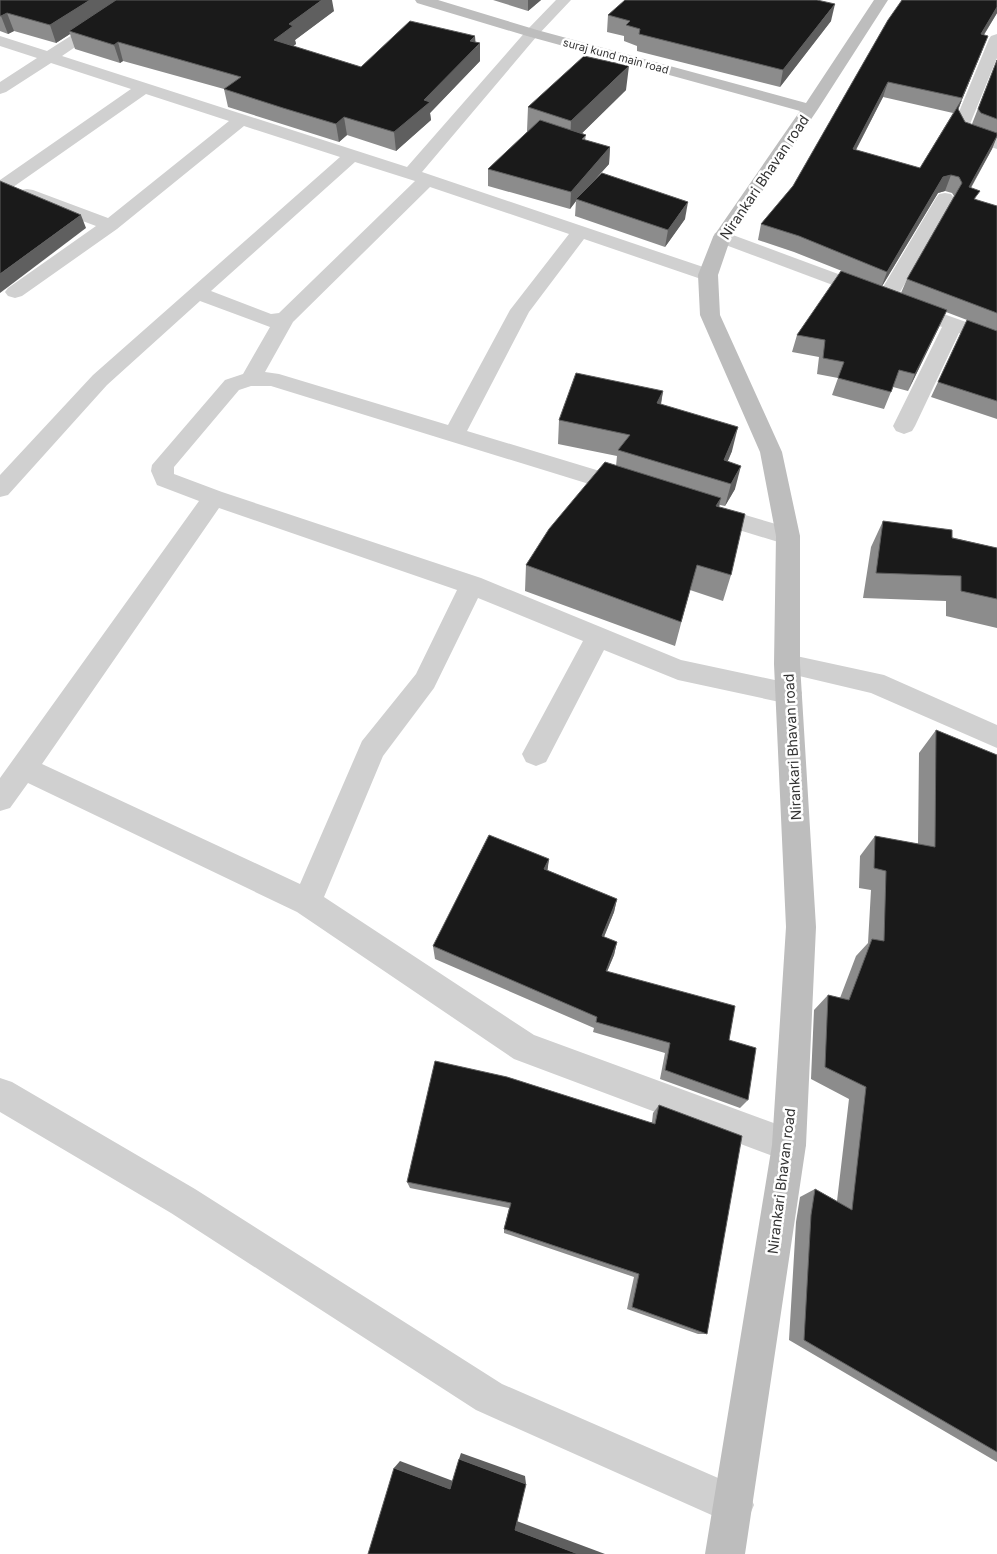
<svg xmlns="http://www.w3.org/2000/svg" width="997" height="1554" font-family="Inter,sans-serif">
	<rect width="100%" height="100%" fill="#fff"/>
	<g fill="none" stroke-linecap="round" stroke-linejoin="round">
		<!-- street -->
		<g fill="#d0d0d0" fill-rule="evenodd">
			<path d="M127,0H144L62,56L407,167L527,30L556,0H571L537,36L422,172L715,271L718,275L715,279L708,281L701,279L584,239L529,312L467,431L636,482L639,488L636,494L628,496L271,386H251L239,390L174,467V474L222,492L481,578L681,660L798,685L802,693L798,701L789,704L678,680L604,650L546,762L536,766L526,762L522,754L583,641L478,598L434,688L383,756L324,897L534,1035L801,1133L806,1145L801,1157L789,1162L514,1059L297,912L28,783L10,808L0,811V778L199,501L157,485L151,471L152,465L225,380L243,374L270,327L200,301L107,385L8,495L0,497V475L93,375L340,157L244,126L117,229L22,296L15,298L8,296L5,292L8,288L96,226L21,198L18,194L21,190L27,189L33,190L108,218L229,121L146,94L6,192L0,193V180L131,89L51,63L6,92L0,94V82L37,58L0,46V36L47,51ZM355,162L415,181L279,313L271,314L211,291ZM430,187L569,234L510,310L448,425L279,374L265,372L293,322ZM219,508L457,590L416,674L362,741L300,884L42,764Z"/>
			<path d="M997,34V58L970,124L974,130L997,138V149L961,137L954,124L989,39L991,36Z"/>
			<path d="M945,193L951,194L954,198L896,299L893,303L886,305L879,303L876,299L936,198L939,194Z"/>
			<path d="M722,231L876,288L879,292L876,296L869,298L862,296L715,241L713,237L715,233Z"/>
			<path d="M907,301L997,333V347L959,333L915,426L912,431L904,434L896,431L893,426L942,327L900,311L897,307L900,303Z"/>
			<path d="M708,504L796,530L800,536L796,542L788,545L700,518L696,512L700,506Z"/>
			<path d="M787,654L884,675L997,725V748L871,693L778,671L774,664L778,657Z"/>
			<path d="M0,1078L12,1082L195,1189L502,1384L748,1491L754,1505L748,1519L734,1525L476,1410L171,1213L0,1112Z"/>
		</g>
		<!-- secondary -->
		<path fill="#bdbdbd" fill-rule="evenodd" d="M415,0H438L537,30L806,103L874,0H888L818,109L731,237L718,275L720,315L782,452L800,536V664L816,927L806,1145L745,1554H705L772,1145L786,927L774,664L776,536L760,452L700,315L698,275L713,237L800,111L527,36L417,3Z"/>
	</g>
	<!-- wall -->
	<g fill="#8c8c8c" fill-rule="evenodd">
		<path d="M0,0L334,11L295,40L296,44L293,46L361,67L475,42L480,43V61L430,113L431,120L396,151L347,135L339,142L228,107L224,89L123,61L120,63L75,49L70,34L56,43L14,31L8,34L0,31Z"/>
		<path d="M493,0H541L528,11Z"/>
		<path d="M997,0V13L984,35L982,51L958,109L965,122L973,125L972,124L997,60V137L992,149L971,188L976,200L997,206V419L931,397L967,320L946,312L939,327L908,391L893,387L884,409L832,395L838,378L817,374L819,357L792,352L797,335L842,271L794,252L758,240L761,224L793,186L888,20ZM883,97L953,113L920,168L856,150ZM945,191L952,193L954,196L907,279L901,293L882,286L938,193Z"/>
		<path d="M608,15L831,21L780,87L637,51V46L624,41V36L607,32Z"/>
		<path d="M626,90L582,133L586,135L585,140L610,147L609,164L586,189L685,219L665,247L575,216L576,201L570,209L488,186V169L528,131H527L528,107Z"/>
		<path d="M663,391L661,405L732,451L727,462L735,489L725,506L720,505L719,507L731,575L723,601L690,590L675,646L525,591L526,565L616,466L617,456L558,444L559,420Z"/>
		<path d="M883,521L997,548V628L946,616V601L863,598L871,547Z"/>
		<path d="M936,730L997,755V1462L789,1340L796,1222L800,1197L815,1189L837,1201L849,1099L811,1079L814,1010L828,995L840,998L856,956L868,943L871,890L859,888L860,856L875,836L918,844L919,753Z"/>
		<path d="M549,859L547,870L617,899L614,912L604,937L617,942L614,955L607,972L729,1040L748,1100L740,1108L660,1079L665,1053L593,1032L594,1028L435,959L433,946Z"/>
		<path d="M659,1105L707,1334H698L627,1309L634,1277L504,1233V1229L509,1208L410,1188L407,1182L652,1122L653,1113Z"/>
	</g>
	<!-- shaded-wall -->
	<g fill="#5f5f5f">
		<path d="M90,0H124L69,31L70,34L56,43L50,25Z"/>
		<path d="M322,0H332L334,11L295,40L296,44L277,58L274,40L289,24Z"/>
		<path d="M528,0H541L528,11Z"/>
		<path d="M835,4L831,21L780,87L783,70Z"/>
		<path d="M997,7V13L975,49L981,34Z"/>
		<path d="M7,13L14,31L8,34L1,16Z"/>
		<path d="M475,36L476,48L480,43V61L430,113L431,120L396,151L394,132L424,100L470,41Z"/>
		<path d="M988,36L982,51L956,114L962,98Z"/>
		<path d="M118,42L123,61L120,63L114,45Z"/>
		<path d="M629,66L626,90L570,145L571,121Z"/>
		<path d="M888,82L883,97L848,165L853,149Z"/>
		<path d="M344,117L347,135L339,142L336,124Z"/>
		<path d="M997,136L992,149L962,203L969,187Z"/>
		<path d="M610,147L609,164L577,200L576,199V201L570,209L571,192Z"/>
		<path d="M951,175L945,191L938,193L881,288L887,272L943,177Z"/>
		<path d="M688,202L685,219L665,247L668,230Z"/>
		<path d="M81,215L86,228L0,293V274Z"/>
		<path d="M947,310L939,327L908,391L915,374Z"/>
		<path d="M663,391L659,414L657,403Z"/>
		<path d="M738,427L732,451L720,480L724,460Z"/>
		<path d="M741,466L735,489L725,506L731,484Z"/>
		<path d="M721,498L714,524L716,506Z"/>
		<path d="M549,859L547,874L544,869Z"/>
		<path d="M617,899L614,912L599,949L602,936Z"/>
		<path d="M617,942L614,955L602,983L606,971Z"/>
		<path d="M461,1453L525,1476L526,1484L459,1459Z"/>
		<path d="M400,1461L453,1481L450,1489L394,1468Z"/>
		<path d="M514,1520L605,1554H578L515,1530Z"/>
	</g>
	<!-- building -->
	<g fill="#1a1a1a" stroke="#5f5f5f">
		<path d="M0,0H90L50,25L7,13L1,16H0Z"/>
		<path d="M116,0H322L289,24L293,26L274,40L361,67L410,21L475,36L470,41L480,43L424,100L430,102L394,132L344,117L336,124L283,108L224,89L241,77L118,42L114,45L69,31Z"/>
		<path d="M625,0H817L835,4L783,70L639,34L640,29L626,25L630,21L608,15Z"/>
		<path d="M902,0H997V7L981,34L988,36L962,98L888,82L853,149L920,168L961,101L958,109L965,122L997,133V136L969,187L980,191L974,199L997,206V313L907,279L962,183L959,177L951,175L943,177L887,272L799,236L761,224L793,186L888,20Z"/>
		<path d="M584,56L629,66L571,121L528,107Z"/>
		<path d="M997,60V119L981,113L978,109Z"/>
		<path d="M540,120L586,135L582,139L610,147L571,192L488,169Z"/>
		<path d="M602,173L688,202L668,230L576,199Z"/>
		<path d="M0,181L81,215L0,274Z"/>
		<path d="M841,271L947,310L915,374L899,370L891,392L838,378L844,362L823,358L825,340L797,335Z"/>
		<path d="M967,320L997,331V401L938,382Z"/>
		<path d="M576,373L663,391L657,403L738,427L724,460L741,466L731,484L618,450L630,435L559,420Z"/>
		<path d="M605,462L721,498L716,506L745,514L731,575L697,565L681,622L526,565L549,529Z"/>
		<path d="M883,521L952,530V538L997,548V599L961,591V576L876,573Z"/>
		<path d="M936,730L997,755V1452L804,1340L811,1215L815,1189L852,1210L866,1087L825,1067L828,995L849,1000L872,939L884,941L886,871L874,868L875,836L935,847Z"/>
		<path d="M489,835L549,859L544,869L617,899L602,936L617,942L606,971L735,1006L729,1040L756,1048L748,1100L665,1070L670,1043L596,1022L597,1017L433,946Z"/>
		<path d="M435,1061L507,1077L655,1124L659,1105L742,1136L707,1334L632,1307L639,1274L504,1229L511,1203L407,1182Z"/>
		<path d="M459,1459L526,1484L515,1530L578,1554H368L394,1468L450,1489Z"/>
	</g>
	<g text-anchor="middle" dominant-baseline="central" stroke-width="5" stroke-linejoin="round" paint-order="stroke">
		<!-- far-street labels -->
		<g font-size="11" fill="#333" stroke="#fff">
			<text transform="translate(616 56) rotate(15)">suraj kund main road</text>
		</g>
		<!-- street labels -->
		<g font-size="14" fill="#333" stroke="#fff">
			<text transform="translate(764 177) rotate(-56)">Nirankari Bhavan road</text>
			<text transform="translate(792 747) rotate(-93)">Nirankari Bhavan road</text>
			<text transform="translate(781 1181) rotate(-83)">Nirankari Bhavan road</text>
		</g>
	</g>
</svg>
